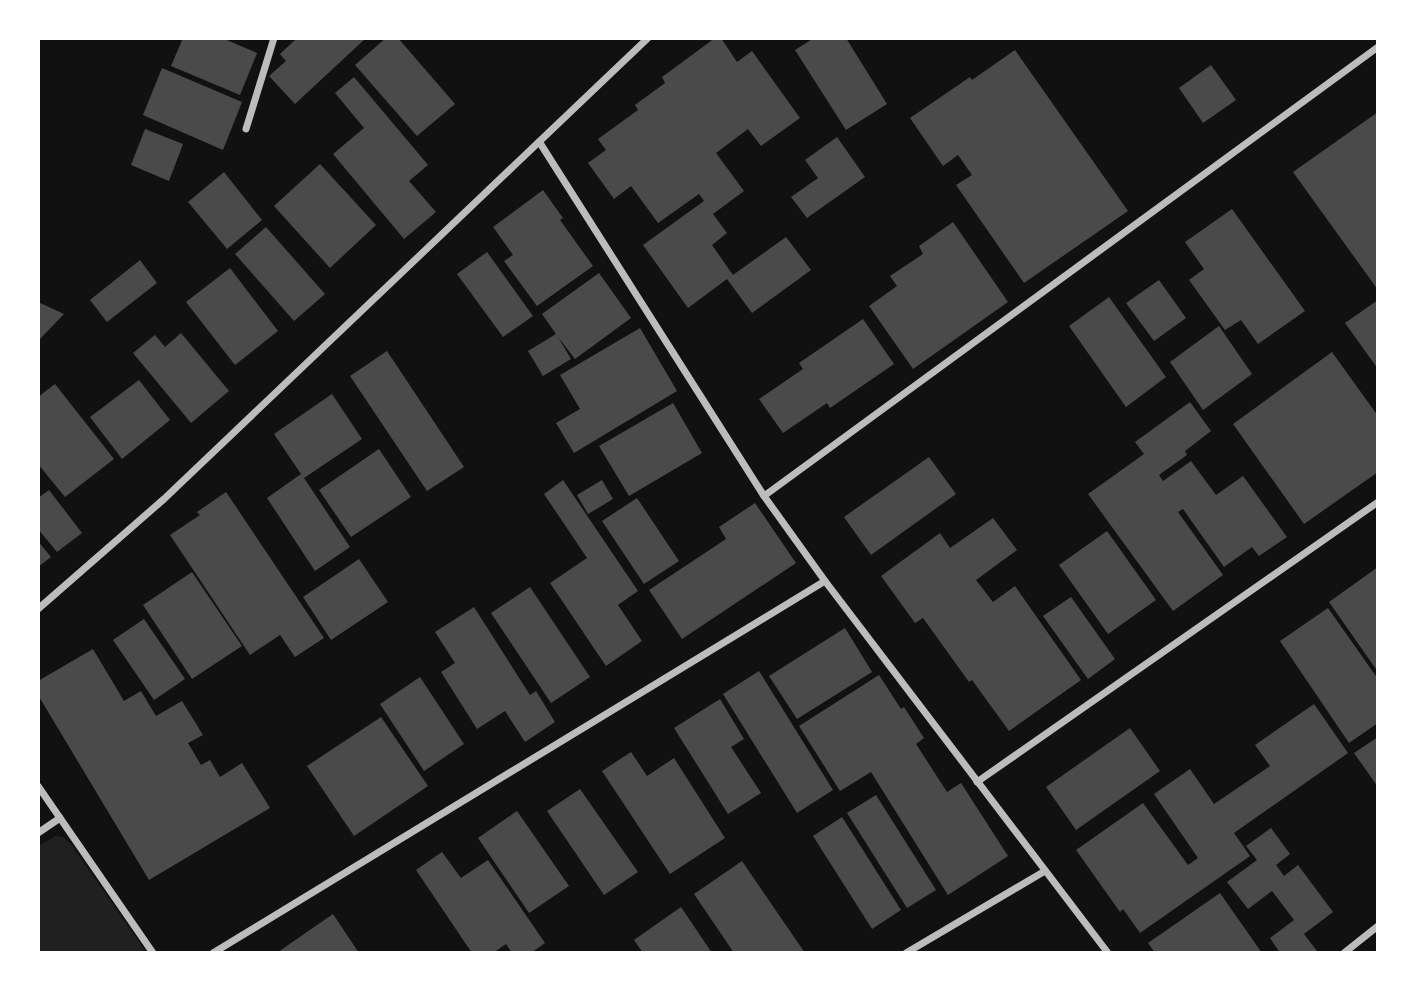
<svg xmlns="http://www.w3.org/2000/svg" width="1416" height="991" font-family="'PT Sans Narrow',sans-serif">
	<rect width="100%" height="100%" fill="#111"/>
	<!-- green -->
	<path fill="#202020" d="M56,836L63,837L71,844L146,952H39V845Z"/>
	<!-- building -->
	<g fill="#4a4a4a">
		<path d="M183,38H222L257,53L240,95L171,66Z"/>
		<path d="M297,38H366L295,104L269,76L286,61L280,54Z"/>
		<path d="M386,38H398L455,104L417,136L355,65Z"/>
		<path d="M715,38H721L737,62L752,51L800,118L761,146L748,129L716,153L744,191L713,214L727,233L712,245L733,275L786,237L811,270L752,313L727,279L688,308L643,245L704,201L699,194L658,223L631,186L614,199L588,163L606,150L598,139L638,110L635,105L665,83L662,77Z"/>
		<path d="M814,38H846L887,104L846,130L795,50Z"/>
		<path d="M1015,50L1128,211L1024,283L956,185L972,175L958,155L943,166L910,118L970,77L972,80Z"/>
		<path d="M1211,65L1236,100L1203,123L1179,88Z"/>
		<path d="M162,68L242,102L223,150L143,115Z"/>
		<path d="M354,77L428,165L409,181L436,212L404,239L333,154L364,128L335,93Z"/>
		<path d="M1378,112V290L1293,172Z"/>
		<path d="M145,129L183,144L169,181L131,165Z"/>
		<path d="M837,137L865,177L807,218L791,197L818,178L805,160Z"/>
		<path d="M320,164L376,225L330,268L274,206Z"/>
		<path d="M224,172L262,220L227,249L188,202Z"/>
		<path d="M543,190L563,218L560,220L593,266L537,306L504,261L513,255L493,227Z"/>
		<path d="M1232,209L1305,311L1258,344L1241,320L1225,330L1189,280L1204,269L1185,242Z"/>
		<path d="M953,222L1008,302L913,369L869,306L897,286L890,276L923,254L919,246Z"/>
		<path d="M266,227L325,294L294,321L235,254Z"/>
		<path d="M487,252L533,316L503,337L457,274Z"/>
		<path d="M140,260L157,283L107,322L90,300Z"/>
		<path d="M230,268L278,331L235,365L186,302Z"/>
		<path d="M599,273L631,318L575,359L558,337L571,359L543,376L528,351L556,334L542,314Z"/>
		<path d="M1159,280L1186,318L1154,341L1126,303Z"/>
		<path d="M1109,297L1166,377L1126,407L1069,326Z"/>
		<path d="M1378,300V369L1345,323Z"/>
		<path d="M38,302L64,314L38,341Z"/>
		<path d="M863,319L894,364L830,408L827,403L783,433L759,399L803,369L799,363Z"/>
		<path d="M1219,326L1252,374L1203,410L1170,362Z"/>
		<path d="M640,328L677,391L574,453L556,423L580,409L560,375Z"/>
		<path d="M181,333L229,391L191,423L133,353L155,335L165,347Z"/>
		<path d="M387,351L464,467L427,491L350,376Z"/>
		<path d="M1332,352L1378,416V472L1304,524L1233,424Z"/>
		<path d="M139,380L170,420L122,459L90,417Z"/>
		<path d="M55,384L114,459L65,497L38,464V397Z"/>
		<path d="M332,394L362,439L304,478L350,547L315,571L267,498L301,474L274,434Z"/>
		<path d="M1190,402L1211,431L1185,451L1187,455L1159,475L1163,481L1191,461L1216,495L1243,476L1287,537L1259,556L1252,547L1224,567L1183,509L1178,512L1223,575L1173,611L1088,494L1144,454L1135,442Z"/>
		<path d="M673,403L702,453L629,496L599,446Z"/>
		<path d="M379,449L411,497L351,537L319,490Z"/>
		<path d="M929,457L956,494L871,555L844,517Z"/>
		<path d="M563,480L638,591L618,605L642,641L606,666L550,583L587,558L544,494Z"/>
		<path d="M602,480L613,499L588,514L577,495Z"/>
		<path d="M49,490L82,533L57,552L38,529V498Z"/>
		<path d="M226,492L324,638L295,657L280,635L250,655L170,535L200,515L197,512Z"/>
		<path d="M637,498L679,561L644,584L602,521Z"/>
		<path d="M755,503L796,563L682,639L649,590L726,539L719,527Z"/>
		<path d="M993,518L1017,550L976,580L993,602L1015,586L1081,680L1009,731L972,680L969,682L923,618L915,623L881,576L940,533L950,548Z"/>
		<path d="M1107,531L1156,600L1108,634L1059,565Z"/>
		<path d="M38,541L51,557L38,567Z"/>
		<path d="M359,559L388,602L331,640L303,597Z"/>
		<path d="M1378,567V672L1329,602Z"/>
		<path d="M192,572L242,646L192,679L143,605Z"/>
		<path d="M530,587L590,677L551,703L491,613Z"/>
		<path d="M1071,597L1115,659L1088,679L1043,616Z"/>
		<path d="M474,607L530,695L536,691L555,722L525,742L505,711L477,729L441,672L455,663L435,632Z"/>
		<path d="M1328,608L1378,679V723L1349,743L1280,641Z"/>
		<path d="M144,619L185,679L154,700L113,640Z"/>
		<path d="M845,628L872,672L797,719L769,676Z"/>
		<path d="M93,649L124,701L141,691L156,716L182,701L203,735L188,743L201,765L210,760L220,777L242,763L270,808L149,880L38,695V681Z"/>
		<path d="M759,671L833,790L797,813L723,694Z"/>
		<path d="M879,675L901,709L904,707L924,738L916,744L947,792L961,783L1008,856L948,895L871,772L840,791L799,726Z"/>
		<path d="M420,677L464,744L424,771L380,704Z"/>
		<path d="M720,699L744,739L731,747L761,793L728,814L674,728Z"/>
		<path d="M1314,704L1348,753L1234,833L1250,856L1140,933L1123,909L1120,912L1076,850L1143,803L1188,865L1198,858L1154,794L1190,769L1214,804L1270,766L1255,745Z"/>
		<path d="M381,717L428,786L354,836L307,766Z"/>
		<path d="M1130,728L1160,771L1076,830L1046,787Z"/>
		<path d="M1378,737V787L1354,753Z"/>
		<path d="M631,752L647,776L674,758L725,838L670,874L602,771Z"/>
		<path d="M580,789L638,872L604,895L547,811Z"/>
		<path d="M876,795L936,890L907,908L847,813Z"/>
		<path d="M517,811L569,886L529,913L478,838Z"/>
		<path d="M842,817L901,910L872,929L813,836Z"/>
		<path d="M1271,828L1290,854L1276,865L1284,876L1298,865L1333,912L1304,934L1317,951L1316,953H1280L1270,938L1294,920L1272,891L1248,909L1227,882L1257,860L1246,846Z"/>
		<path d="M442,852L461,878L488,860L545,943L531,953H512L506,944L493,953H472L416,870Z"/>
		<path d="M742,861L805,953H734L694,894Z"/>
		<path d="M1220,893L1262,953H1155L1148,943Z"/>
		<path d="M681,907L712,953H643L634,940Z"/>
		<path d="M333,914L359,953H277L291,943Z"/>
	</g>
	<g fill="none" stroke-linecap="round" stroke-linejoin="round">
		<!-- minor -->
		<g stroke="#bcbcbc" stroke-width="7">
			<path d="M246,129L274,38"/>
			<path d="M540,143L764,496L825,581L1108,953"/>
			<path d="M764,496L1378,47"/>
			<path d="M38,609L164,499L648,38"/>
			<path d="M977,782L1378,502"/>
			<path d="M38,786L153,953"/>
			<path d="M38,833L60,818"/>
			<path d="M213,953L825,581"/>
			<path d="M906,953L1045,871"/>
			<path d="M1344,953L1378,926"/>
		</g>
	</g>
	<!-- border -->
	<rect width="1416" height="991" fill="none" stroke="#ffffff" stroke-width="80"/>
</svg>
